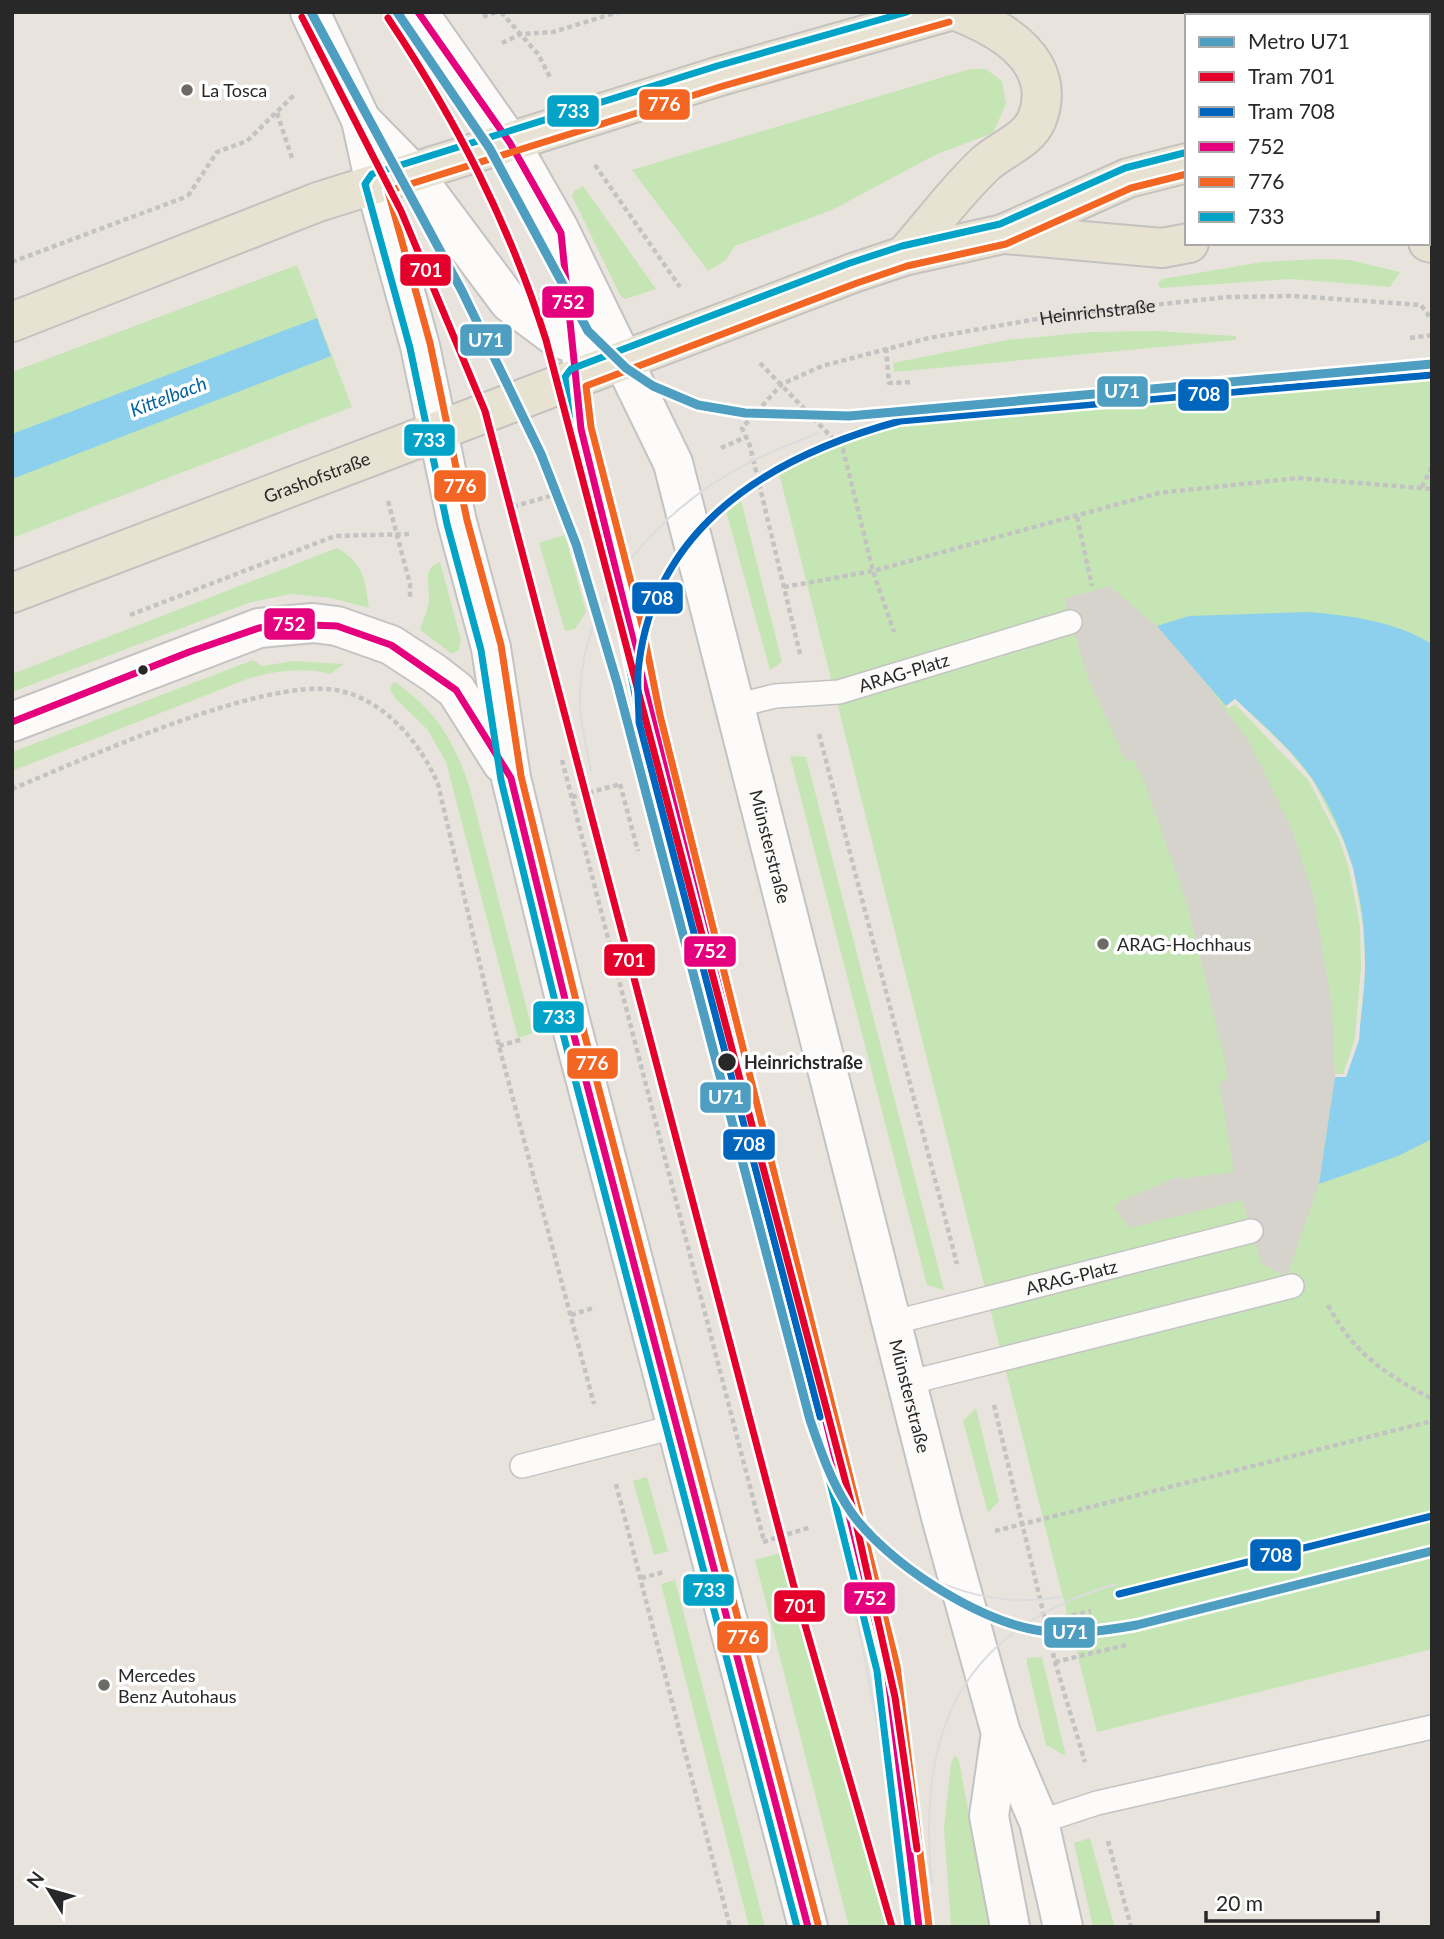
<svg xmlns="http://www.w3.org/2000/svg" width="1444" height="1939" font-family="Lato,sans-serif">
	<rect width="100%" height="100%" fill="#e8e4dd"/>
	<!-- green -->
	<g fill="#c6e5b4">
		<path d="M970,69H986L1002,81L1006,104L993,133L935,155L832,210L735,246L726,260L708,271L632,170Z"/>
		<path d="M583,186L656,289L625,299L620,295L572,196L574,191Z"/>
		<path d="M1320,259L1350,260L1400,272L1390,287L1291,279L1160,288L1158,284L1162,279L1262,262Z"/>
		<path d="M297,265L352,407L12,538V372Z"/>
		<path d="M1156,331L1236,336V340L894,372L893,363L1007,340L1090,332Z"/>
		<path d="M1312,377L1432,379V1649L1097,1732L779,473L854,428L890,419Z"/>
		<path d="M741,500L782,662L770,670L726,511Z"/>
		<path d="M565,535L586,612L575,629L565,631L539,543Z"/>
		<path d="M337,548C364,563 365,580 369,608L331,598L291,594L248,603L12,692V674Z"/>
		<path d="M440,562L461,640L459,650L452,654L420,630C423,621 427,611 429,602C431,586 420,569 440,562Z"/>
		<path d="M253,660L262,666L294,661L344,664L330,674C303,667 276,671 250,678L12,771V752Z"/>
		<path d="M394,681C436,711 452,737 469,785L533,1033L518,1038L446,762L427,729L395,698L390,689Z"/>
		<path d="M790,756L806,757L944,1290L927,1285Z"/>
		<path d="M976,1408L999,1501L988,1513L963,1421Z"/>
		<path d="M647,1477L668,1551L654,1555L633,1481Z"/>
		<path d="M780,1553L890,1927H849L755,1560Z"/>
		<path d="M675,1580L765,1927H749L661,1584Z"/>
		<path d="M1042,1657L1066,1756L1046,1745L1027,1663V1658Z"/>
		<path d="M955,1755L959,1761L990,1927H951L944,1828L951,1763Z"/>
		<path d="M1090,1838L1114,1925L1093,1927L1074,1843Z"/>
	</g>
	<!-- plaza -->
	<path fill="#d6d2cc" d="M1109,586L1166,634L1187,658L1250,743L1292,830L1313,894L1332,1004L1335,1077L1319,1184L1287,1277L1261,1263L1242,1200L1129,1228L1115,1208L1119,1202L1180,1176L1181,1179L1234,1172L1219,1082L1228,1080L1224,1057L1188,907L1148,792L1134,760L1126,762L1088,678L1064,599Z"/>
	<!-- water -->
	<g fill="#8dd0ed">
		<path d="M317,318L331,356L12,479V434Z"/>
		<path d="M1309,612C1352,616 1394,621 1432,644V1139L1398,1156L1319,1184L1335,1077H1346C1379,981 1370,866 1313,780C1292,749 1262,724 1235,699L1226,706L1157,626L1189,616Z"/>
	</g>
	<!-- pier -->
	<path fill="#e8e4dd" d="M1235,699L1288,750L1312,779L1343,840L1353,868L1363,926L1365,967L1359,1040L1346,1077H1335V1074H1343L1355,1039L1361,967L1360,926L1349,869L1340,841L1309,781L1235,704L1228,709L1226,706Z"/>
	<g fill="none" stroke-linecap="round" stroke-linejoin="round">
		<defs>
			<g id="service">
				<path d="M564,259L581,429L887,1669L919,1927"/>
				<path id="s2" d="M735,706L775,696L839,692L1070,622"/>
				<path id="s3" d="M891,1323L1251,1231"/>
				<path d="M907,1383L1292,1286"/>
				<path d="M522,1466L678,1426"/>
				<path d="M1039,1822L1097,1803L1432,1727"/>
			</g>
			<path id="minor" d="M1001,1733L989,1816L1010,1927"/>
			<path id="tertiary" d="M310,12L361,120L375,184"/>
			<g id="secondary">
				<path id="s4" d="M418,12L510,143L559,229L673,463L941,1517L1001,1733L1039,1822L1063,1927"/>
				<path d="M1222,12L1225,16"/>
				<path d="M361,120L413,173L509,302L556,337L621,361"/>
				<path d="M375,184L420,346L457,522L491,648L511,778L571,1024L808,1927"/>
				<path d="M1428,211L1432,215"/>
				<path d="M12,722L259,628L313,623L337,626L391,645L434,673L456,690L502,763"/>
			</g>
			<g id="primary">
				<path d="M1428,73L1432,71"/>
				<path d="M1428,117H1432"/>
				<path d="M1005,234L1162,248L1189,243"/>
				<path d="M1428,242L1432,243"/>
				<path d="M904,256C931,226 956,191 985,164C1001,149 1028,141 1037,119C1059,62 1002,29 959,12"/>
				<path d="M12,322L318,202L720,76L946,12"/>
				<path id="s5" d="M12,593L853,273L904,256L1003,234L1128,178L1187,163"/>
			</g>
		</defs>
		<!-- service casing -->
		<use href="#service" stroke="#c4c3c3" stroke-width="26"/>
		<!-- minor casing -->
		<use href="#minor" stroke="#c4c3c3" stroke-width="42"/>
		<!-- tertiary casing -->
		<use href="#tertiary" stroke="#c4c3c3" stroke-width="42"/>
		<!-- secondary casing -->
		<use href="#secondary" stroke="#c4c3c3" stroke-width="42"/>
		<!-- primary casing -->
		<use href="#primary" stroke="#c4c2c0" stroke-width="42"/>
		<!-- path -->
		<g stroke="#c4c3c3" stroke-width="4.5" stroke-dasharray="5 3.5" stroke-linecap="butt">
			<path d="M501,12L538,54L551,79"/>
			<path d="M483,17L496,12"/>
			<path d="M502,43L521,34L553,32L618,12"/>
			<path d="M277,113L292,158"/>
			<path d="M595,165L680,287"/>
			<path d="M188,196L217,152L247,141L294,95"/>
			<path d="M12,262L188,196"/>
			<path d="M1410,338L1432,335"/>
			<path d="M886,348L889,383L913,382"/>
			<path d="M760,363L843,449L873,571L894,632"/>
			<path d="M721,448L746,437"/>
			<path d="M1422,487L1432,466"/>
			<path d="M388,501L410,584V598"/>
			<path d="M505,509L554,495"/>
			<path d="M1077,517L1092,586"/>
			<path d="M784,587L873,571L1159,493L1298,478L1432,489"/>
			<path d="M130,615L335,536L409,534"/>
			<path id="s1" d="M800,654L750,446L742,428L782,384L822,366L929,338L1059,315L1228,297L1294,296L1421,305L1432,320"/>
			<path d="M819,734L957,1264"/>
			<path d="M562,760L764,1541"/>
			<path d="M620,784L638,851"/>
			<path d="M12,789C87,758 260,678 336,690C384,699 420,742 438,784L499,1046L594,1404"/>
			<path d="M572,797L621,784"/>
			<path d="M499,1046L523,1039"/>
			<path d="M1328,1305C1354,1354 1384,1373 1432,1399"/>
			<path d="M571,1315L593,1308"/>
			<path d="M994,1405L1055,1662L1085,1762"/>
			<path d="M616,1484L730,1927"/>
			<path d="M995,1531L1432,1421"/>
			<path d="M763,1542L811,1527"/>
			<path d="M641,1578L664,1572"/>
			<path d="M1047,1621L1091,1611"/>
			<path d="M1055,1662L1126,1645"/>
			<path d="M1108,1841L1131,1927"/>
		</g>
		<!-- service -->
		<use href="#service" stroke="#fcfbfa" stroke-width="23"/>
		<!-- minor -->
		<use href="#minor" stroke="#fcfbfa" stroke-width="38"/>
		<!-- tertiary -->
		<use href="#tertiary" stroke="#fcfbfa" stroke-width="38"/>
		<!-- secondary -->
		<use href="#secondary" stroke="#fcfbfa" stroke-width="38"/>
		<!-- primary -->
		<use href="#primary" stroke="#e7e2d1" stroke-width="38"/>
		<!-- tram -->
		<g stroke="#dcdcde" stroke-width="2">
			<path d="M1420,365H1432"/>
			<path d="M591,771C586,745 579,718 580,692C584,588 665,505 754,460C774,450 797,442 818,433"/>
			<path d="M810,1420C853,1588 888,1755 906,1927"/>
			<path d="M908,1567C956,1594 1006,1607 1061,1597"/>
			<path d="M932,1884C916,1730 961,1629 1116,1584"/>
		</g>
		<defs>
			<g id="bus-1">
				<path d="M418,12L510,143L561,233L581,429L887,1669L919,1927"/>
				<path d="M12,722L189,652L259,628L282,624L337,626L391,645L456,690L511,778L571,1024L808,1927"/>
			</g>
			<g id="bus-2">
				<path d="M818,1924L581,1021L521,776L501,645L467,520L430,343L388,191L723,86L949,22"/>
				<path d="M929,1926L897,1666L660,715L642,625L591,427L586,386L857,283L907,266L1006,244L1131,188L1187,174"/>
			</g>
			<g id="bus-3">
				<path d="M797,1927L561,1026L501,780L481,650L447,524L410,348L365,184L372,174L717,66L907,12"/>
				<path d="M908,1927L877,1671L640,720L622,630L571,432L565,377L571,369L850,263L902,246L1000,224L1125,168L1184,153"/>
			</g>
		</defs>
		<!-- bus-1 casing -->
		<use href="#bus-1" stroke="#fff" stroke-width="12"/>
		<!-- bus-2 casing -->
		<use href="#bus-2" stroke="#fff" stroke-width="12"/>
		<!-- bus-3 casing -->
		<use href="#bus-3" stroke="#fff" stroke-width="12"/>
		<!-- bus-1 -->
		<use href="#bus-1" stroke="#e5007d" stroke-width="7"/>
		<!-- bus-2 -->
		<use href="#bus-2" stroke="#f26522" stroke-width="7"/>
		<!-- bus-3 -->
		<use href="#bus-3" stroke="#02a3c6" stroke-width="7"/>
		<defs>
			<g id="tram-1">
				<path d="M302,17L401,211L485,411L793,1583L892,1927"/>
				<path d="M388,18C456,120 509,223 546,340L854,1514L895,1697L917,1849"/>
			</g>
			<g id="tram-2">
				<path d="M820,1417L639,722C639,703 636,682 639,663C657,522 775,455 900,421L1432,375"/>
				<path d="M1119,1594L1432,1516"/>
			</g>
		</defs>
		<!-- tram-1 casing -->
		<use href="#tram-1" stroke="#fff" stroke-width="12"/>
		<!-- tram-2 casing -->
		<use href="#tram-2" stroke="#fff" stroke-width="12"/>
		<!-- tram-1 -->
		<use href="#tram-1" stroke="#e4002b" stroke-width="7"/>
		<!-- tram-2 -->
		<use href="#tram-2" stroke="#0065bd" stroke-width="7"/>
		<defs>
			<g id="metro-1">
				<path d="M311,12L462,291L541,454L576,544L618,686L810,1420C821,1452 832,1484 851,1512C886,1562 976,1620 1036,1630C1070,1636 1103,1631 1137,1625L1432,1551"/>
				<path d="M397,12L490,149L588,331L626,368L653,386L698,405L745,413L849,416L1432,364"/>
			</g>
		</defs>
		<!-- metro-1 casing -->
		<use href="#metro-1" stroke="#fff" stroke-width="14"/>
		<!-- metro-1 -->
		<use href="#metro-1" stroke="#4d9ec0" stroke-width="9"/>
	</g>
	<!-- markers -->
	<g fill="#6b6a67" stroke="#fff" stroke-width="2.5">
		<circle cx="187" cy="90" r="7"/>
		<circle cx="1103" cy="944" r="7"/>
		<circle cx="104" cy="1685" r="7"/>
	</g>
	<g fill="#282828" stroke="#fff" stroke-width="2.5">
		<circle cx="143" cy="670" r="6"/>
		<circle cx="727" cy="1062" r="10"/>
	</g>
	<g text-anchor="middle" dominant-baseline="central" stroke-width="7" stroke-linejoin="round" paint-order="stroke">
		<!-- poi labels -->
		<g font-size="18" fill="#282828" stroke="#fff" text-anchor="start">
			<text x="201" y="90">La Tosca</text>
			<text x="1117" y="944">ARAG-Hochhaus</text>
			<text x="118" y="1675">Mercedes<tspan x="118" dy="21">Benz Autohaus</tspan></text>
		</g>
		<!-- street labels -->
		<g font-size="18" fill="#282828" stroke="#fff">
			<text stroke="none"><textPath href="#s1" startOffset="618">Heinrichstraße</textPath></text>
			<text stroke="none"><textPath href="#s5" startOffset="326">Grashofstraße</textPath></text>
			<text stroke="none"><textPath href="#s2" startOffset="173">ARAG-Platz</textPath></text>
			<text stroke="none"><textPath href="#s4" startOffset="915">Münsterstraße</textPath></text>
			<text stroke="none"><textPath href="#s3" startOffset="186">ARAG-Platz</textPath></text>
			<text stroke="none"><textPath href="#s4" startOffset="1482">Münsterstraße</textPath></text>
		</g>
		<!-- stop labels -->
		<g font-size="18" font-weight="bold" fill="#282828" stroke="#fff" text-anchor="start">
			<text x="744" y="1062">Heinrichstraße</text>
		</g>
		<!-- water labels -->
		<g font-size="19" font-style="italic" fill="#07639e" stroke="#fff">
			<text transform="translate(168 396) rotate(-21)">Kittelbach</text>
		</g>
	</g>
	<g stroke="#fff" stroke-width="2.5">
		<rect x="638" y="88" width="53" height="33" rx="7" fill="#f26522"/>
		<rect x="546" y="94" width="54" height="34" rx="7" fill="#02a3c6"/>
		<rect x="399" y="253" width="53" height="34" rx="7" fill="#e4002b"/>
		<rect x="541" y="285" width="54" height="34" rx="7" fill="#e5007d"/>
		<rect x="459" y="323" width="54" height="34" rx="7" fill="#4d9ec0"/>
		<rect x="1096" y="375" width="53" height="33" rx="7" fill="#4d9ec0"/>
		<rect x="1177" y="378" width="53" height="34" rx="7" fill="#0065bd"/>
		<rect x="403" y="423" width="53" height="34" rx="7" fill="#02a3c6"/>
		<rect x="433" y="469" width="54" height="34" rx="7" fill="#f26522"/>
		<rect x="631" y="581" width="53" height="34" rx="7" fill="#0065bd"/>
		<rect x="263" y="607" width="53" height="34" rx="7" fill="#e5007d"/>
		<rect x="683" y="935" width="54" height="33" rx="7" fill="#e5007d"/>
		<rect x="603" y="943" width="53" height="34" rx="7" fill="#e4002b"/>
		<rect x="532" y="1000" width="53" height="34" rx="7" fill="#02a3c6"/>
		<rect x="566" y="1047" width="53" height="33" rx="7" fill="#f26522"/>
		<rect x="699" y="1081" width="53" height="33" rx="7" fill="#4d9ec0"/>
		<rect x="722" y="1128" width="54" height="33" rx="7" fill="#0065bd"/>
		<rect x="1249" y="1538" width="53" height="34" rx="7" fill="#0065bd"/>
		<rect x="682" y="1573" width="53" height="34" rx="7" fill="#02a3c6"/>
		<rect x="843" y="1581" width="53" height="34" rx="7" fill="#e5007d"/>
		<rect x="773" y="1589" width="53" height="34" rx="7" fill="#e4002b"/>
		<rect x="1043" y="1616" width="53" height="33" rx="7" fill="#4d9ec0"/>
		<rect x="716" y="1620" width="53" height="34" rx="7" fill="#f26522"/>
	</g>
	<g font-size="19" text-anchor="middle" font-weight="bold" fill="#fff">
		<text x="664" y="111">776</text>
		<text x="573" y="118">733</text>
		<text x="426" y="277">701</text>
		<text x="568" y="309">752</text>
		<text x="486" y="347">U71</text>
		<text x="1122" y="398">U71</text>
		<text x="1204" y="401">708</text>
		<text x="429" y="447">733</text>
		<text x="460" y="493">776</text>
		<text x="657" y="605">708</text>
		<text x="289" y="631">752</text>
		<text x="710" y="958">752</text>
		<text x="629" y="967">701</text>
		<text x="559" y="1024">733</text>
		<text x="592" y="1070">776</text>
		<text x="726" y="1104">U71</text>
		<text x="749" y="1151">708</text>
		<text x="1276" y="1562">708</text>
		<text x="709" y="1597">733</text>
		<text x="870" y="1605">752</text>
		<text x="800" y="1613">701</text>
		<text x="1070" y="1639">U71</text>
		<text x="743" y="1644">776</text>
	</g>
	<!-- border -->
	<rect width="1444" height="1939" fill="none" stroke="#282828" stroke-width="28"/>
	<!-- legend -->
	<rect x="1185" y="14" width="245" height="231" fill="#ffffff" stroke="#a9a9a9" stroke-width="2"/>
	<rect x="1199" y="37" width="35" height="10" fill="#4d9ec0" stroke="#a9a9a9" stroke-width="2"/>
	<text x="1248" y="49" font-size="21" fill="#282828">Metro U71</text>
	<rect x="1199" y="72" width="35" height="10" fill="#e4002b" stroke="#a9a9a9" stroke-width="2"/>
	<text x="1248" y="84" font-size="21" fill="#282828">Tram 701</text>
	<rect x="1199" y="107" width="35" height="10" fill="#0065bd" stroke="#a9a9a9" stroke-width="2"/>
	<text x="1248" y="119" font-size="21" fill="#282828">Tram 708</text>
	<rect x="1199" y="142" width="35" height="10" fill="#e5007d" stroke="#a9a9a9" stroke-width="2"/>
	<text x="1248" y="154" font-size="21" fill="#282828">752</text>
	<rect x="1199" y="177" width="35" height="10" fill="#f26522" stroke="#a9a9a9" stroke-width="2"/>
	<text x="1248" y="189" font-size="21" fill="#282828">776</text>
	<rect x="1199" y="212" width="35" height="10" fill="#02a3c6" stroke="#a9a9a9" stroke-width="2"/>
	<text x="1248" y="224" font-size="21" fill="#282828">733</text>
	<!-- north arrow -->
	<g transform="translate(49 1890) rotate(307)" stroke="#ffffff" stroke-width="5" paint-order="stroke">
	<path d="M0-5L12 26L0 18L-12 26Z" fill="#282828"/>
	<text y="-10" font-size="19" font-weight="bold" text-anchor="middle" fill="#282828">N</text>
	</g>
	<!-- scale -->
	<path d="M1206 1911v10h172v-10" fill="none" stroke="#282828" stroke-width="3.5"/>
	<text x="1216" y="1911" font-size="21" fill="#282828" stroke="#ffffff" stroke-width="5" paint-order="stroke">20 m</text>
</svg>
